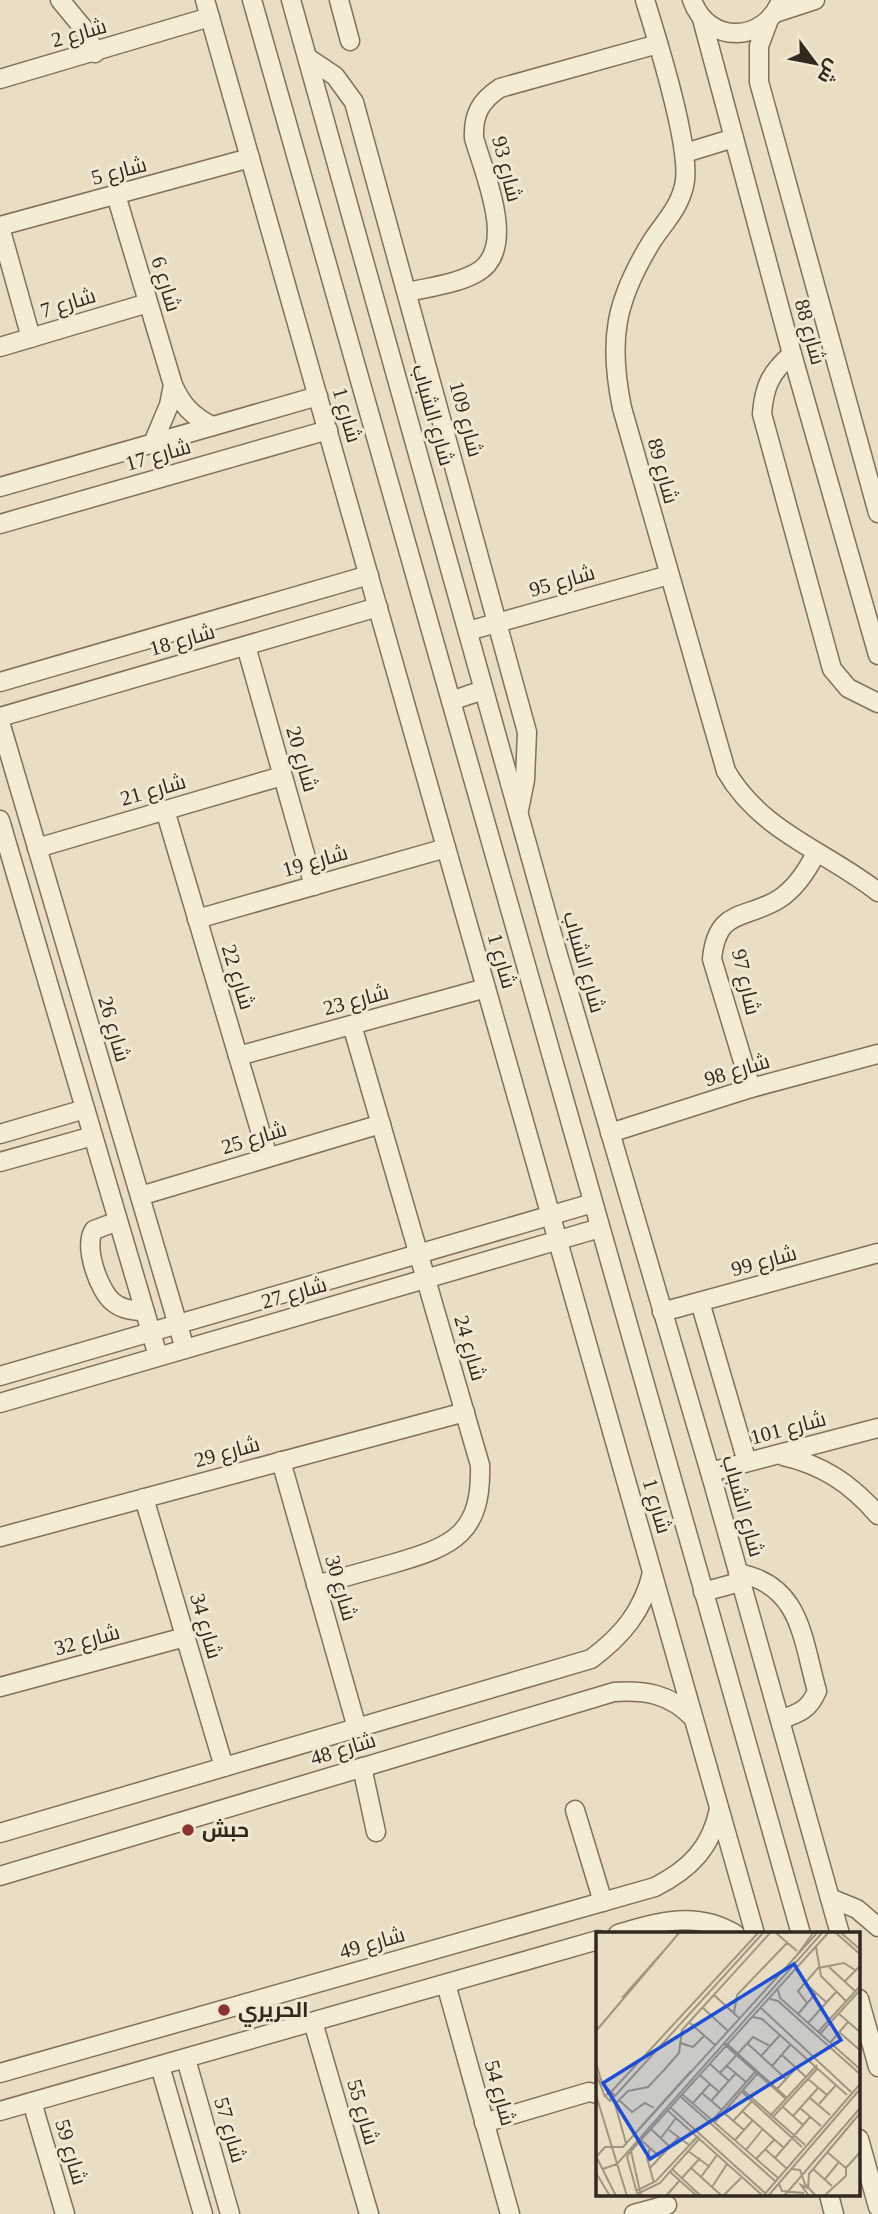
<svg xmlns="http://www.w3.org/2000/svg" width="878" height="2214" font-family="'Times New Roman',Cairo,serif">
	<rect width="100%" height="100%" fill="#e9dec3"/>
	<g fill="none" stroke-linecap="round" stroke-linejoin="round">
		<defs>
			<g id="minor">
				<path d="M60,0L84,29L95,53"/>
				<path d="M205,0L755,1934"/>
				<path d="M252,0L801,1934"/>
				<path d="M291,0L558,955L712,1479L840,1934"/>
				<path d="M339,0L350,41"/>
				<path d="M645,0C657,39 693,152 684,186C679,208 664,223 652,241C615,301 608,340 622,408L726,771C761,832 826,851 878,892"/>
				<path d="M692,0C708,45 765,43 781,0"/>
				<path d="M775,13L815,0"/>
				<path d="M702,19L792,354L878,655"/>
				<path d="M768,22L759,46V82L878,513"/>
				<path d="M308,58L335,76L354,102L527,732L525,780L519,810"/>
				<path d="M0,79L210,17"/>
				<path d="M685,153L734,138"/>
				<path d="M116,195L173,385C182,405 192,416 212,426"/>
				<path d="M0,226L250,158"/>
				<path d="M0,227L31,338"/>
				<path d="M408,292C430,287 456,284 476,273C519,250 484,174 474,138C473,115 480,101 500,88L658,44"/>
				<path d="M0,347L148,303"/>
				<path d="M792,354C771,372 764,386 762,414L832,669L848,688L878,703"/>
				<path d="M153,443L169,405L173,385"/>
				<path d="M0,487L318,396"/>
				<path d="M0,524L328,430"/>
				<path d="M468,631L669,575"/>
				<path d="M246,646L314,886"/>
				<path d="M0,682L369,575"/>
				<path d="M451,701L483,690"/>
				<path d="M0,717L378,607"/>
				<path d="M0,722L185,1349"/>
				<path d="M165,810L268,1157"/>
				<path d="M0,820L158,1356"/>
				<path d="M37,848L282,776"/>
				<path d="M197,919L446,848"/>
				<path d="M238,1056L486,988"/>
				<path d="M751,1088L712,959C717,907 746,920 779,899C796,888 807,871 816,853"/>
				<path d="M610,1133L751,1088L878,1054"/>
				<path d="M0,1134L85,1109"/>
				<path d="M0,1162L93,1136"/>
				<path d="M140,1196L381,1124"/>
				<path d="M118,1221L94,1230C83,1246 99,1291 113,1302C122,1310 134,1310 145,1312"/>
				<path d="M700,1302L747,1462"/>
				<path d="M662,1312L878,1253"/>
				<path d="M0,1376L593,1203"/>
				<path d="M0,1403L600,1228"/>
				<path d="M783,1456C823,1465 851,1484 878,1515"/>
				<path d="M281,1461L357,1728"/>
				<path d="M710,1472L878,1428"/>
				<path d="M144,1498L224,1767"/>
				<path d="M0,1537L465,1412"/>
				<path d="M738,1573C801,1585 802,1638 817,1691C809,1710 799,1713 780,1720"/>
				<path d="M316,1585C342,1578 369,1570 395,1563C454,1546 482,1533 480,1465L352,1025"/>
				<path d="M703,1592L740,1582"/>
				<path d="M0,1687L185,1637"/>
				<path d="M362,1767L376,1832"/>
				<path d="M575,1810L603,1902"/>
				<path d="M0,1833L591,1659C622,1636 643,1611 652,1573"/>
				<path d="M0,1876L614,1692C645,1690 671,1694 693,1718"/>
				<path d="M830,1898L857,1909L878,1927"/>
				<path d="M618,1934C658,1922 696,1910 735,1934"/>
				<path d="M446,1984L510,2214"/>
				<path d="M859,1999L878,2067"/>
				<path d="M313,2022L369,2214"/>
				<path d="M186,2059L230,2214"/>
				<path d="M160,2066L203,2214"/>
				<path d="M0,2073L655,1887C690,1869 711,1848 719,1809"/>
				<path d="M32,2102L65,2214"/>
				<path d="M0,2111L598,1940"/>
				<path d="M484,2123L589,2092L598,2094"/>
				<path d="M859,2139L878,2207"/>
				<path d="M829,2195L834,2214"/>
				<path d="M634,2214L667,2205"/>
			</g>
		</defs>
		<!-- minor casing -->
		<use href="#minor" stroke="#82705c" stroke-width="21"/>
		<!-- minor -->
		<use href="#minor" stroke="#f5ecd6" stroke-width="18"/>
	</g>
	<!-- markers -->
	<g fill="#8b3233" stroke="#f1e8d2" stroke-width="2.5">
		<circle cx="188" cy="1830" r="7"/>
		<circle cx="224" cy="2010" r="7"/>
	</g>
	<g text-anchor="middle" dominant-baseline="central" stroke-width="6" stroke-linejoin="round" paint-order="stroke">
		<!-- street labels -->
		<g font-size="21" fill="#33281e" stroke="#f1e8d2">
			<text transform="translate(79 33) rotate(-16)">شارع 2</text>
			<text transform="translate(507 169) rotate(76)">شارع 93</text>
			<text transform="translate(119 171) rotate(-15)">شارع 5</text>
			<text transform="translate(166 284) rotate(73)">شارع 6</text>
			<text transform="translate(68 303) rotate(-17)">شارع 7</text>
			<text transform="translate(810 332) rotate(75)">شارع 88</text>
			<text transform="translate(347 415) rotate(74)">شارع 1</text>
			<text transform="translate(433 415) rotate(74)">شارع الشباب</text>
			<text transform="translate(466 419) rotate(75)">شارع 109</text>
			<text transform="translate(158 455) rotate(-16)">شارع 17</text>
			<text transform="translate(663 471) rotate(75)">شارع 89</text>
			<text transform="translate(562 581) rotate(-16)">شارع 95</text>
			<text transform="translate(182 640) rotate(-16)">شارع 18</text>
			<text transform="translate(302 759) rotate(74)">شارع 20</text>
			<text transform="translate(153 790) rotate(-16)">شارع 21</text>
			<text transform="translate(315 861) rotate(-16)">شارع 19</text>
			<text transform="translate(502 961) rotate(74)">شارع 1</text>
			<text transform="translate(584 962) rotate(74)">شارع الشباب</text>
			<text transform="translate(238 977) rotate(73)">شارع 22</text>
			<text transform="translate(746 982) rotate(77)">شارع 97</text>
			<text transform="translate(356 1000) rotate(-15)">شارع 23</text>
			<text transform="translate(114 1029) rotate(74)">شارع 26</text>
			<text transform="translate(737 1070) rotate(-17)">شارع 98</text>
			<text transform="translate(254 1138) rotate(-17)">شارع 25</text>
			<text transform="translate(764 1261) rotate(-15)">شارع 99</text>
			<text transform="translate(294 1293) rotate(-16)">شارع 27</text>
			<text transform="translate(470 1348) rotate(74)">شارع 24</text>
			<text transform="translate(788 1428) rotate(-15)">شارع 101</text>
			<text transform="translate(227 1452) rotate(-15)">شارع 29</text>
			<text transform="translate(657 1506) rotate(74)">شارع 1</text>
			<text transform="translate(743 1506) rotate(74)">شارع الشباب</text>
			<text transform="translate(341 1588) rotate(74)">شارع 30</text>
			<text transform="translate(206 1626) rotate(74)">شارع 34</text>
			<text transform="translate(87 1640) rotate(-15)">شارع 32</text>
			<text transform="translate(343 1749) rotate(-17)">شارع 48</text>
			<text transform="translate(372 1943) rotate(-16)">شارع 49</text>
			<text transform="translate(500 2093) rotate(75)">شارع 54</text>
			<text transform="translate(363 2112) rotate(74)">شارع 55</text>
			<text transform="translate(230 2130) rotate(74)">شارع 57</text>
			<text transform="translate(71 2152) rotate(74)">شارع 59</text>
		</g>
		<!-- poi labels -->
		<g font-size="21" font-weight="bold" fill="#33281e" stroke="#f1e8d2" text-anchor="start">
			<text x="202" y="1830">حبش</text>
			<text x="238" y="2010">الحريري</text>
		</g>
	</g>
	<!-- overview -->
	<g transform="translate(596 1932)">
		<rect width="264" height="264" fill="#e9dec3"/>
		<path fill="none" stroke="#a09581" stroke-width="2" d="M180,1L201,19M240,1L265,23M245,1L265,18M220,15L225,44L250,69M201,23L217,1M233,35L259,59M249,49L265,33M209,51L230,70M182,58L184,66L265,138M118,63L143,86M26,66L65,22M174,67L182,69L265,143M211,71L202,59L222,36L248,31L259,38M107,76L132,99M165,76L255,160M138,81L141,63L191,11M242,81L265,101M202,82L220,61M157,85L166,87L251,163M94,91L119,113M212,91L240,60M0,99L83,1M222,100L265,53M243,100L265,119M224,102L265,57M84,111L97,115L108,104M130,111L191,166M151,111L190,147M234,111L252,90M128,112L190,167M186,123L210,145M165,124L184,103M0,131L6,151L18,163L14,169L9,164L14,159M114,132L133,149M131,134L150,150M176,134L195,112M0,141L9,165M124,141L157,105L174,114M104,143L123,160M212,147L231,163M181,157L200,136M147,158L209,213M15,160L162,1M146,160L206,215M106,161L126,178M86,162L182,246M0,163L31,264M84,164L179,249M18,165L167,1M214,166L234,183M23,168L36,180L49,171L58,176M115,169L140,141M97,171L114,152M223,172L240,153M187,175L207,193M75,176L169,261M204,176L225,194M71,178L166,263M146,179L188,216M127,180L148,198M174,184L221,133M197,184L222,156M177,185L221,137M116,189L159,140M137,189L156,169M118,191L161,142M43,197L95,139M55,197L74,215M73,198L93,213M65,206L80,186M45,208L64,225M139,208L157,188M30,211L19,172L32,159L52,155L68,138L83,121L86,98L174,1M54,216L51,226L58,251M169,217L190,236M150,218L166,198M92,219L114,235M34,220L31,225L41,261M231,220L250,236M0,224L20,264M1,224L9,215H27L221,1M179,226L214,185M160,227L178,208M54,236L82,206M95,236L126,264M7,237L21,232L226,1M76,237L105,264M196,237L204,238L209,252L220,264M217,237L236,254M73,239L101,264M0,241L14,264M250,244V236L265,219M105,245L121,223M86,246L104,226M229,247L243,230M183,252L186,259L208,261M116,255L131,232M40,259L60,249L102,204M41,262L64,251L104,206M45,264L35,219L232,1M70,264L84,248M127,264L145,246M167,264L265,151M172,264L265,156M188,264L265,175M213,264L205,253L212,256L213,242L265,180M228,264L250,244"/>
		<path fill="#1d4ed8" fill-opacity="0.15" stroke="#1d4ed8" stroke-width="3.5" d="M198,32L245,108L54,227L7,151Z"/>
		<rect width="264" height="264" fill="none" stroke="#33281e" stroke-width="3.5"/>
	</g>
	<!-- north arrow -->
	<g transform="translate(815 63) rotate(122)" stroke="#f1e8d2" stroke-width="5" paint-order="stroke">
	<path d="M0-5L12 26L0 18L-12 26Z" fill="#33281e"/>
	<text y="-10" font-size="19" font-weight="bold" text-anchor="middle" fill="#33281e">ش</text>
	</g>
</svg>
